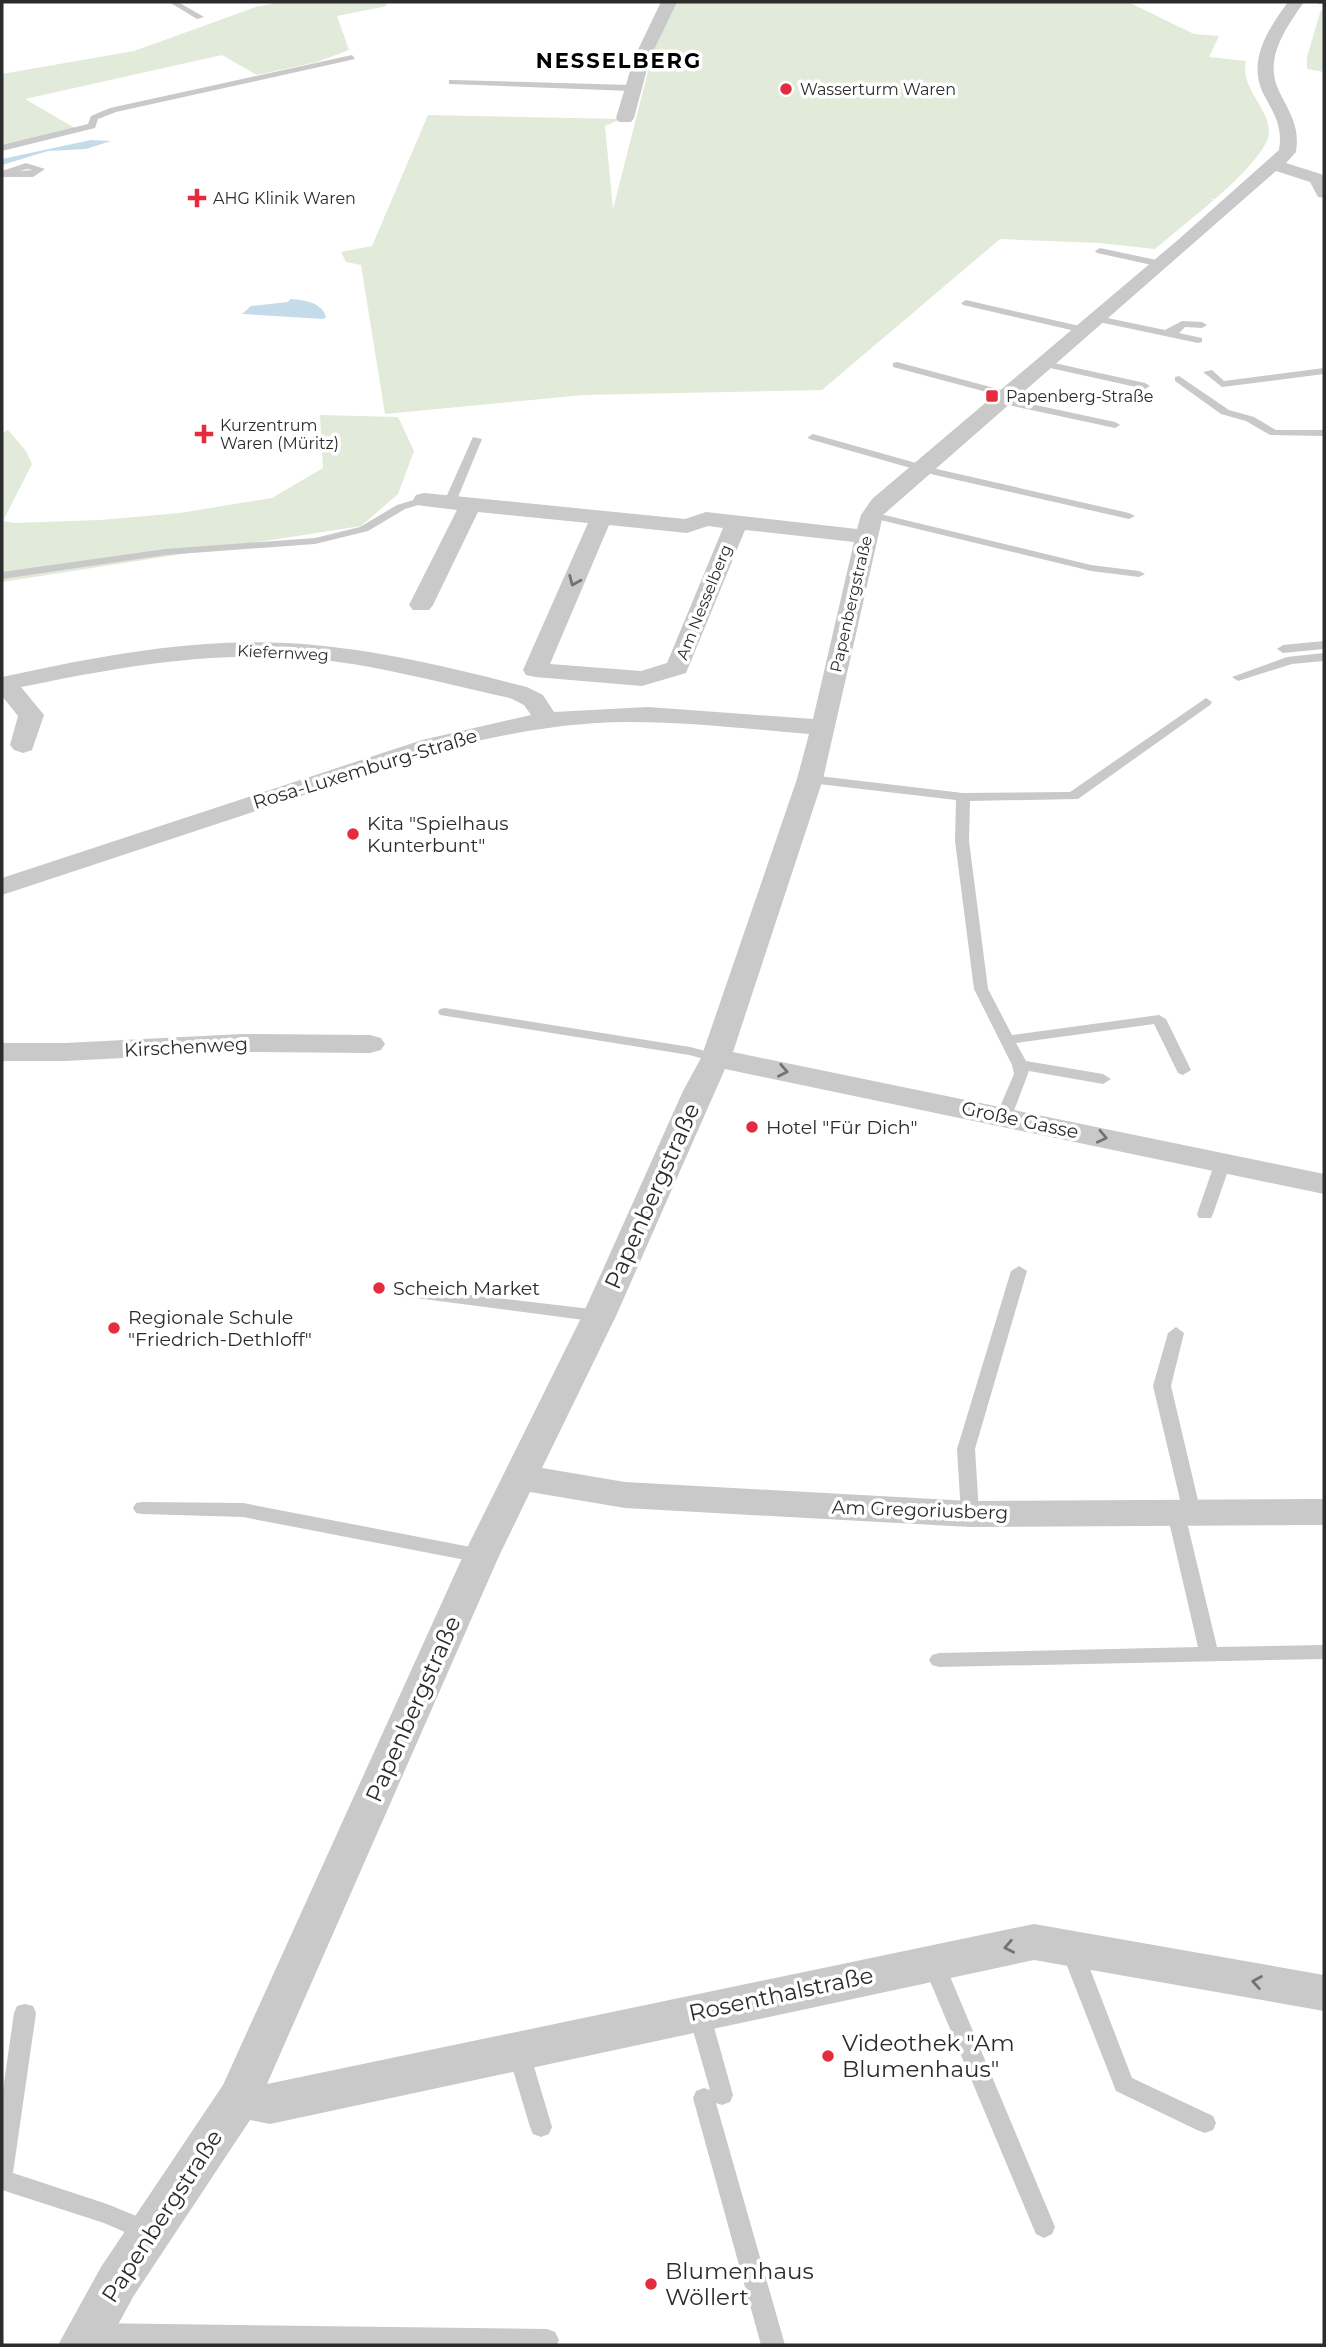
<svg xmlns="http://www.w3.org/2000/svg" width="1326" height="2347" font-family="Montserrat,sans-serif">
	<rect width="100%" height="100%" fill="#fff"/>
	<!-- green -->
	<g fill="#e2ead9">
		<path d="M281,2H384L387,6L337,16L349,50L317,62L257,75L222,55L25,99L75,128L2,147V74L134,51L256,7Z"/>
		<path d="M676,2H1128L1194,34L1219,36L1209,57L1246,61C1243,74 1248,85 1255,97C1261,108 1269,119 1269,132C1269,151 1230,186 1215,199L1209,198L1214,200L1155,249L1099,243L1000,239L822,390L583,395L385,414L361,265L346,262L341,252L372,246L428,115L621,119L605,126L613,209L654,48Z"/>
		<path d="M1321,10H1324V72L1307,69V57Z"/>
		<path d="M320,415L398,417L414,451L398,494L361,526L2,582V433L8,430L26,451L32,464L3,521L14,523L100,520L180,513L272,498L323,468Z"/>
	</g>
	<!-- water -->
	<g fill="#c4dcea">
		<path d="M91,140L111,141L86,149L48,151L2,165V159Z"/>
		<path d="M290,299C304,300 322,302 326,317L323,319L242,314L251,306L288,302Z"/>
	</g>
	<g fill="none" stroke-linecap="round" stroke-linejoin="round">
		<!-- lane -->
		<g fill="#c9c9c9" fill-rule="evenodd">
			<path d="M169,2H178L204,17L197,19Z"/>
			<path d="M1317,2H1324V4H1318Z"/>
			<path d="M352,55L355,59L116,112L98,119L95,128L2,151V145L88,124L91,116L110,108Z"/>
			<path d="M452,80L631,85L635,88L631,91L449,84V80Z"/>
			<path d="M26,163L45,169L33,177H2V171ZM27,169L33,170L20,171Z"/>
			<path d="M1100,248L1161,261L1166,264L1161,267L1097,253L1095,251Z"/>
			<path d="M966,300L1084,327L1089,330L1084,333L963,305L961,303Z"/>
			<path d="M1098,316L1165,330L1182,321L1202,322L1207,325L1202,328L1185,327L1179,333L1202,338V342L1198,343L1094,321V317Z"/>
			<path d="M1045,361L1145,383L1150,386L1145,389L1041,366L1040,364Z"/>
			<path d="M897,362L1013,393L1014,395L1009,398L893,367V363Z"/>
			<path d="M1324,368V374L1222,387L1203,372L1212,370L1224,381Z"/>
			<path d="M1179,376L1229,410L1254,417L1276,430H1324V436L1270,435L1246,421L1221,414L1175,381V377Z"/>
			<path d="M1003,398L1115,422L1120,425L1115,428L999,403L998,401Z"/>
			<path d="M813,434L941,470L1129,513L1135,516L1129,519L935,475L809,439L808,437Z"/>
			<path d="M473,437L482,439L456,502L446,504L444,502Z"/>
			<path d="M424,497L430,500L428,502L405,509L368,531L315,544L165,555L2,579V572L165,549L315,538L360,527L397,505Z"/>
			<path d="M872,512L1091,565L1139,571L1145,574L1139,577L1091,571L868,517V513Z"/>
			<path d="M1324,641V649L1283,653L1277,649L1283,645Z"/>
			<path d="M1324,653V661L1292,664L1238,681L1232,677L1287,657Z"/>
			<path d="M1206,698L1212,702L1210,705L1078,799L970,801L969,841L988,989L1012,1035L1159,1015L1166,1019L1191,1070L1183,1075L1178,1073L1154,1024L1016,1043L1026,1061L1103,1074L1111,1079L1103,1084L1029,1071L1012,1116L1004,1121L999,1119L996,1116L1014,1074L1012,1065L974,989L955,841L956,800L810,783L803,779L810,775L963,793L1070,792Z"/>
			<path d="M445,1008L690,1047L721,1055L723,1058L716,1062L689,1055L440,1015L438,1012L440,1009Z"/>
			<path d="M1223,1157L1231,1162L1213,1214L1211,1218H1199L1197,1214L1215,1162Z"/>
			<path d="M1019,1266L1027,1271L975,1449L979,1514L976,1519H964L961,1514L957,1449L1011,1271Z"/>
			<path d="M406,1287L599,1310L607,1316L599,1322L400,1296L398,1292Z"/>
			<path d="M1176,1327L1184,1333L1171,1386L1201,1513L1198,1518H1186L1217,1647L1324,1645V1659L939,1667L932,1665L929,1660L932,1655L939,1653L1198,1647L1167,1513L1170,1508H1182L1153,1386L1168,1333Z"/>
			<path d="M142,1502L243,1503L481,1549L487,1551L490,1556L487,1561L481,1563L243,1517L142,1514L136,1513L133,1508L136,1503Z"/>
			<path d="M1071,1939L1078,1942L1082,1948L1132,2078L1213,2116L1216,2123L1213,2130L1205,2133L1197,2130L1116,2091L1060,1948L1064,1942Z"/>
			<path d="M933,1953L940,1956L944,1962L1055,2227L1052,2234L1044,2238L1036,2234L1033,2227L922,1962L926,1956Z"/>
			<path d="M25,2004L33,2006L36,2013L13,2173L107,2204L156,2224L159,2231L156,2238L148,2242L104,2223L2,2190V2097L14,2013L17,2006Z"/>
			<path d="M699,2004L707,2006L710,2013L733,2095L730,2102L722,2105L716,2103L785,2345H761L693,2098L696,2091L704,2088L710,2090L688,2013L691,2006Z"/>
			<path d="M518,2041L526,2043L529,2050L552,2127L549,2134L541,2137L533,2134L530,2127L507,2050L510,2043Z"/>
			<path d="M91,2323L547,2329L555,2332L559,2340L557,2345H91L83,2342L79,2334L83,2326Z"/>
		</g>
		<!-- street -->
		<g fill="#c9c9c9" fill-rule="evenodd">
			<path d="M661,2H677L650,58L634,118L631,122H619L616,118L634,58Z"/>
			<path d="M1288,2H1304C1286,28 1263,59 1279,91C1290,114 1300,126 1296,152L1286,163L1324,175V198L1318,197L1310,182L1276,171L883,515L823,779L733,1052L1324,1174V1194L725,1069L616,1316L542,1468L625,1482L970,1501L1324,1499V1525L970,1527L625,1508L530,1492L499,1556L267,2084L1034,1924L1324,1975V2011L1034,1960L270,2124L250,2120L133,2297L107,2345H58L101,2267L223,2085L463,1556L582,1316L683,1091L701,1058L797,779L809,734C747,729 684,721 621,722C560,723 499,735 440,750L2,895V878L422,740L531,715L524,705L510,698C436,682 361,660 285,657C196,653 108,669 21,687L44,715L32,750L23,753L14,750L10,745L18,716L2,696V677C95,657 190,638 286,643C367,647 449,667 527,687L543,695L554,712L648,707L813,719L854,542L745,530L686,673L642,686L535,677L526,675L523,670L588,523L478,512L433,605L429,610H413L409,605L457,510L416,505L413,500L416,495L424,493L685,519L706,512L857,529L861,515L872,499L1179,239L1279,150C1283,126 1274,114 1263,93C1247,60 1269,28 1288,2ZM609,525L687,533L708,526L723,528L667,663L641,671L550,664Z"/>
			<path d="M242,1034L370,1035L381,1038L385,1044L381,1050L370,1053L242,1052L65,1061H2V1043H65Z"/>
		</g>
	</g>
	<!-- one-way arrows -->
	<defs><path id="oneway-chevron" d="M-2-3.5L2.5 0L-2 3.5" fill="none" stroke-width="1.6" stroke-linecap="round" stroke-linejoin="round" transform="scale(1.75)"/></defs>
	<g stroke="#737373">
		<use href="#oneway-chevron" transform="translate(574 581) rotate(113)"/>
		<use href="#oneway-chevron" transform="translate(783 1071) rotate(11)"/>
		<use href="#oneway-chevron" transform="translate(1102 1137) rotate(12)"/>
		<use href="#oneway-chevron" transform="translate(1009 1947) rotate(169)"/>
		<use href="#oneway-chevron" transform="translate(1257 1982) rotate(-170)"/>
	</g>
	<!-- markers -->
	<g fill="#e42c3e" stroke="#fff" stroke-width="2.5">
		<circle cx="786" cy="89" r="7"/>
		<path d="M193.5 187.5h7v7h7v7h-7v7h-7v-7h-7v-7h7z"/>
		<rect x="985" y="389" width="14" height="14" rx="3.5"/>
		<path d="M200.5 423.5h7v7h7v7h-7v7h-7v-7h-7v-7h7z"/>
		<circle cx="353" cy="834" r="7"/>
		<circle cx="752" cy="1127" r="7"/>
		<circle cx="379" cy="1288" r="7"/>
		<circle cx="114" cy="1328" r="7"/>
		<circle cx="828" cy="2056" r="7"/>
		<circle cx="651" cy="2284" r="7"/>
	</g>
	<g text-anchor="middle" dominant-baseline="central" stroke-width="7" stroke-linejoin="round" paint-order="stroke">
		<!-- far-poi labels -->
		<g font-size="16" fill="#2c2c2c" stroke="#fff" text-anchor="start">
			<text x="800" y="89">Wasserturm Waren</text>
			<text x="213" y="198">AHG Klinik Waren</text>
			<text x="1006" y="396">Papenberg-Straße</text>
			<text x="220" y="425">Kurzentrum<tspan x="220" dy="18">Waren (Müritz)</tspan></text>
		</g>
		<!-- far-street labels -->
		<g font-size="16" fill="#2c2c2c" stroke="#fff">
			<text transform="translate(704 602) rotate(-68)">Am Nesselberg</text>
			<text transform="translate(851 604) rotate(-77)">Papenbergstraße</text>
			<text transform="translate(283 653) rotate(3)">Kiefernweg</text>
		</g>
		<!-- street labels -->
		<g font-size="19" fill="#2c2c2c" stroke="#fff">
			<text transform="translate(365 769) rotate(-17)">Rosa-Luxemburg-Straße</text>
			<text transform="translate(186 1047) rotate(-3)">Kirschenweg</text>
			<text transform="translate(1020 1120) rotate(12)">Große Gasse</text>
			<text transform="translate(920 1510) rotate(2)">Am Gregoriusberg</text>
		</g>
		<!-- poi labels -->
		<g font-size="19" fill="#2c2c2c" stroke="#fff" text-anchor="start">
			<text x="367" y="823">Kita "Spielhaus<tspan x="367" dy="22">Kunterbunt"</tspan></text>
			<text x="766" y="1127">Hotel "Für Dich"</text>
			<text x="393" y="1288">Scheich Market</text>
			<text x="128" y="1317">Regionale Schule<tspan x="128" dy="22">"Friedrich-Dethloff"</tspan></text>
		</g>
		<!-- far-district labels -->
		<g font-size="21" font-weight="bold" letter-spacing="2" fill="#000" stroke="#fff">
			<text x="619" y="60">NESSELBERG</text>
		</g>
		<!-- near-street labels -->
		<g font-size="23" fill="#2c2c2c" stroke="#fff">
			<text transform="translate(652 1196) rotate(-66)">Papenbergstraße</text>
			<text transform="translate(413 1709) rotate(-66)">Papenbergstraße</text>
			<text transform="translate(781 1994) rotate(-12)">Rosenthalstraße</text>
			<text transform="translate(162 2216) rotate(-57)">Papenbergstraße</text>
		</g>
		<!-- near-poi labels -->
		<g font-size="23" fill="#2c2c2c" stroke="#fff" text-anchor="start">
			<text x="842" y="2043">Videothek "Am<tspan x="842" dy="26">Blumenhaus"</tspan></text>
			<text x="665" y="2271">Blumenhaus<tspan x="665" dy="26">Wöllert</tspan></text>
		</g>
	</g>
	<!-- border -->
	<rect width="1326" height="2347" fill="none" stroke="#2c2c2c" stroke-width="7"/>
</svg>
